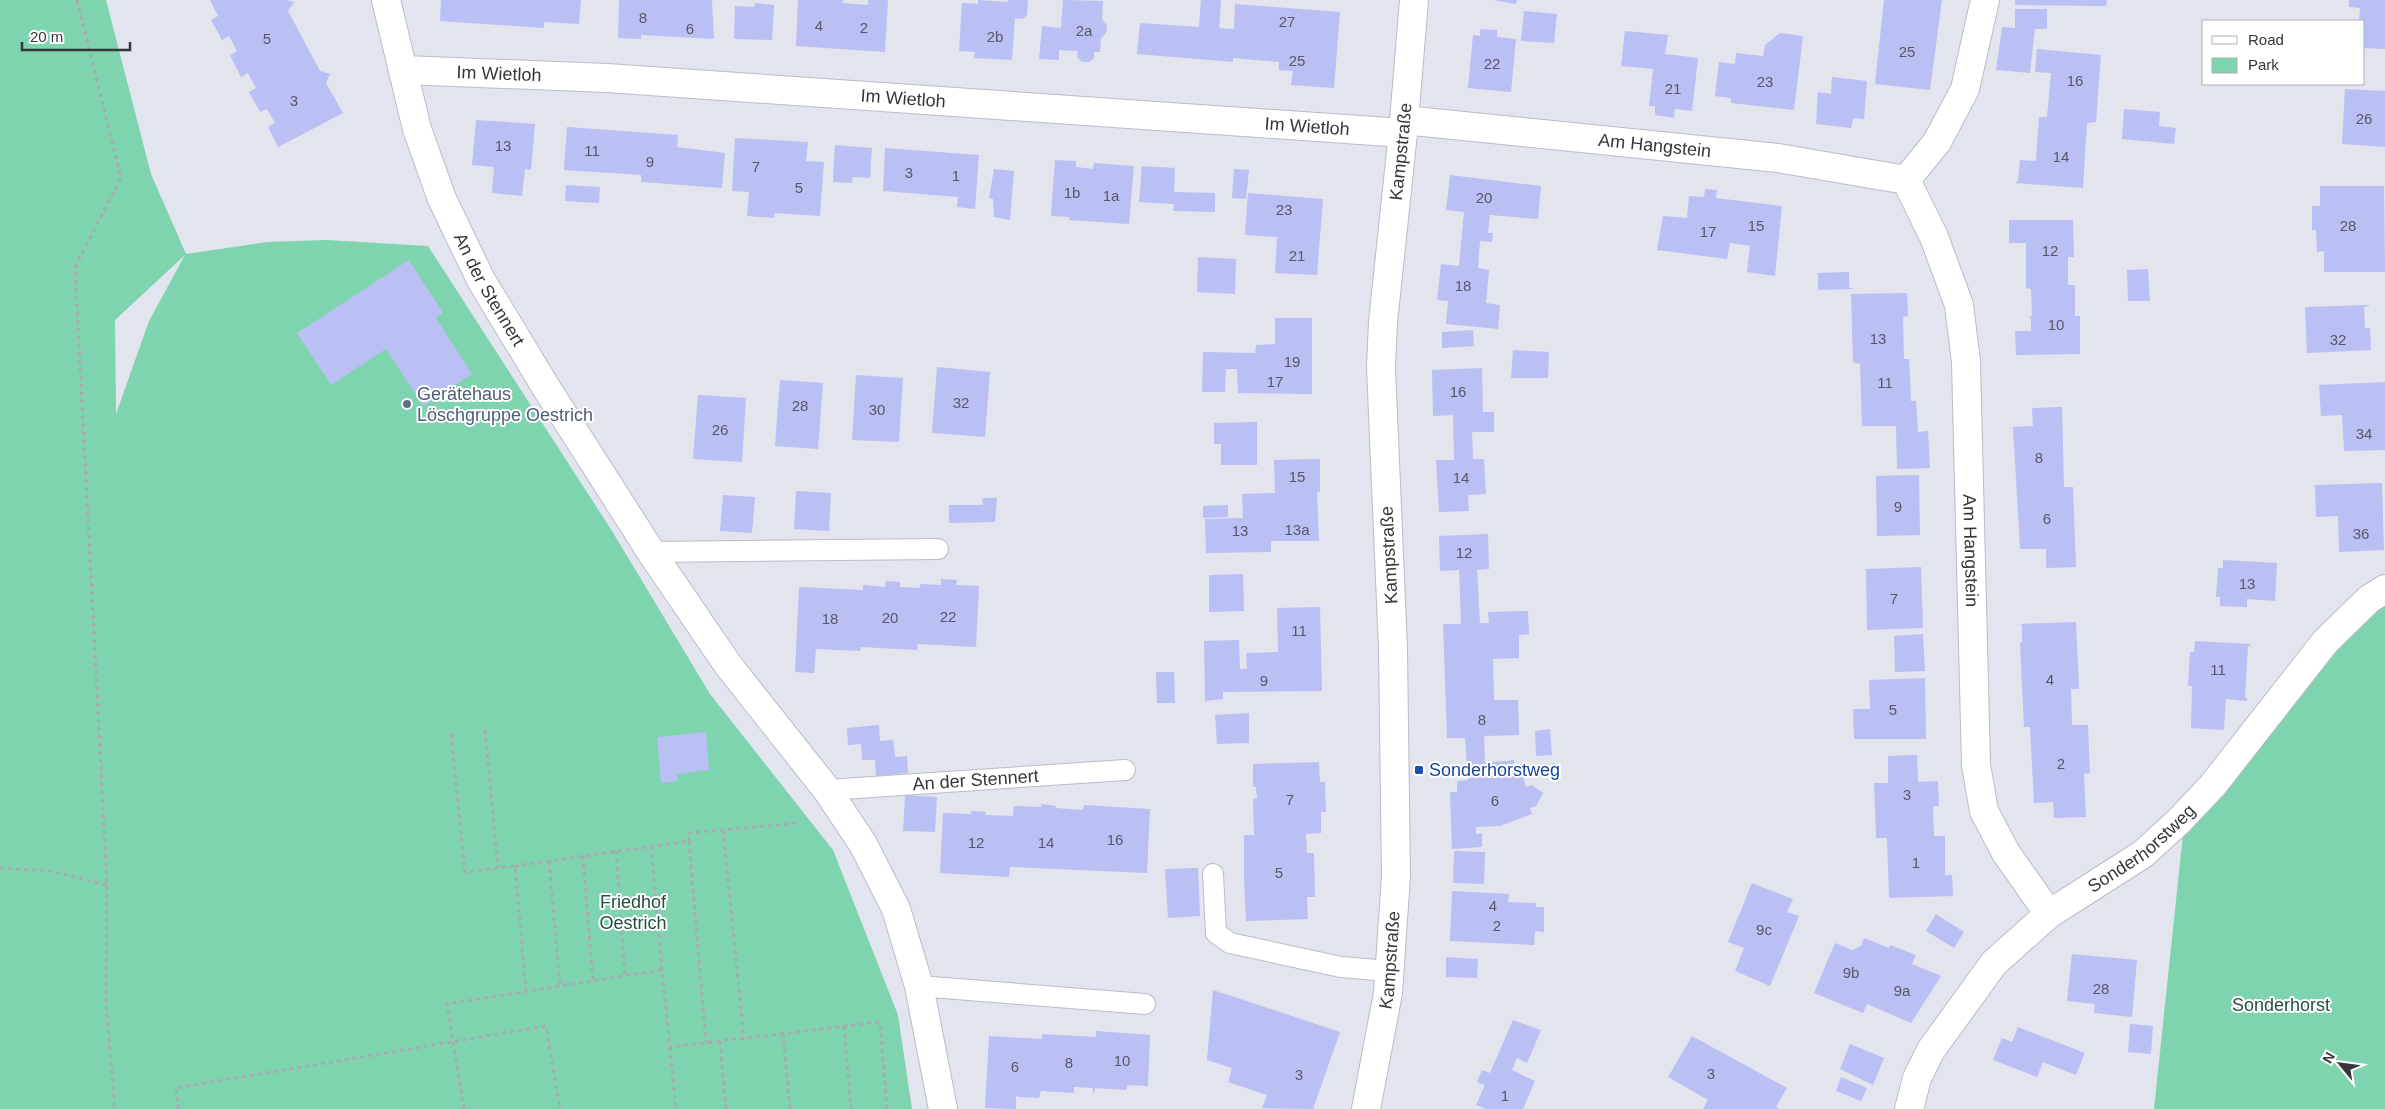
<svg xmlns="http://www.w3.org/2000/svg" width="2385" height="1109" font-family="Helvetica,sans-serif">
	<rect width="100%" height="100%" fill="#e2e4ee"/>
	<!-- green -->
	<g fill="#7ed4ae" fill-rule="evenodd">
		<path d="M0,0H106L151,174L186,254L267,242L327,240L428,246L612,531L710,694L833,850L898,1015L912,1109H0ZM185,255L149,321L116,414L115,320Z"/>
		<path d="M2385,594V1109H2154L2184,825Z"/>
	</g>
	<!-- building -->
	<g fill="#babff4">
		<path d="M210,0H286L294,2L288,11L320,71L330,74L326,83L343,113L278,147L268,127L275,123L267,109L260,112L249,92L256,88L248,73L241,77L230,55L237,51L229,36L222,40L211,20L218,16Z"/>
		<path d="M441,0H581L579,24L544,22V28L440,21Z"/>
		<path d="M619,0H712L714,39L641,35V39L618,38Z"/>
		<path d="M798,0H843V3L868,5V0H888L885,52L796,46Z"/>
		<path d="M978,0L1008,2V0H1028L1027,15L1023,19L1015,18L1012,60L974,58L975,52L959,51L962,3L978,4Z"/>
		<path d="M1063,0L1103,1L1102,19L1107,26L1106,33L1101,38L1100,52H1094V58L1089,62H1082L1077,57L1078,51L1059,50V60L1039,59L1042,26L1061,28Z"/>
		<path d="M1201,0H1221L1219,28L1234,29L1235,4L1340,12L1334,88L1291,85L1293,71L1279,70V62L1233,58V62L1137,54L1140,23L1199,27Z"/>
		<path d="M1493,0H1517L1516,4Z"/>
		<path d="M1884,0H1942L1930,90L1875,84Z"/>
		<path d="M2015,0H2107L2106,6L2015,5Z"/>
		<path d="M2349,0H2385V49L2364,48V21H2359L2360,8L2349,7Z"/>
		<path d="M755,3L774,5L772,40L734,39L735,6L754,7Z"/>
		<path d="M2015,9H2047V29H2035L2030,73L1996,70L2002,27L2015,28Z"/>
		<path d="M1524,11L1557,14L1554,43L1521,41Z"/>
		<path d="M1480,29L1497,30V37L1516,39L1511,92L1468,88L1473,35L1480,36Z"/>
		<path d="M1625,31L1668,35L1665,54L1698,58L1692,111L1675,109L1674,118L1655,115V106H1649L1653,69L1621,66Z"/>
		<path d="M1780,33L1803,36L1794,110L1731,103V98L1715,96L1719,62L1735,64L1736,53L1763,56L1765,45Z"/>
		<path d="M2037,49L2101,55L2096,122L2087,123L2083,188L2015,183L2018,181L2020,160L2036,161L2039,117H2047L2051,73L2035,72Z"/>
		<path d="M1832,77L1867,81L1864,119L1853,118L1851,128L1816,124L1818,92L1831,94Z"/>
		<path d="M2345,89L2385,91V147L2342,144Z"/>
		<path d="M2124,109L2160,112L2159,126L2176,128L2174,144L2122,139Z"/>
		<path d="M476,120L535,124L531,170L525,169L522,196L492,193L494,167L472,165Z"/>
		<path d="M567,127L678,135L677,147L725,153L722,188L641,182V175L564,170Z"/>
		<path d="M735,138L808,142L806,161L824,162L820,216L775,213L774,218L747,216L749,192L732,191Z"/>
		<path d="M835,145L872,148L870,178L853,177L852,183L833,182Z"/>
		<path d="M885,148L979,155L975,209L957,207L958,197L883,191Z"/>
		<path d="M1055,160L1076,161V167L1093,169L1094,163L1134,166L1129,224L1069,220V217L1051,216Z"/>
		<path d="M1142,166L1175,168L1174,192L1215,193V212L1173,211L1174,204L1139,202Z"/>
		<path d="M994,169L1014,171L1010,220L994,217L993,199L989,198Z"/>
		<path d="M1234,169L1249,170L1246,199L1232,198Z"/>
		<path d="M1450,175L1541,186L1538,219L1490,215L1488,233H1493L1492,242L1480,241L1478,268L1489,270L1486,303L1500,305L1498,329L1446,324L1448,301L1437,300L1441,264L1459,266L1464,212L1446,210Z"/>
		<path d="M566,185L600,187L599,203L565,201Z"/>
		<path d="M2320,186H2384L2385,272H2324V251L2317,252L2316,230H2312V206H2320Z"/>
		<path d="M1705,189L1717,190L1716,198L1782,206L1775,276L1747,272L1750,246L1730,243L1727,259L1657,250L1663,216L1687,218L1689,196L1704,197Z"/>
		<path d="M1248,193L1323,199L1317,275L1275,273L1277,237L1245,235Z"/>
		<path d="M2009,220H2073L2074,257H2068V285H2075V316H2080V354L2016,355L2015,331H2031V318L2028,317L2032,316L2031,289L2026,288V243H2009Z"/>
		<path d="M1198,257L1236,259L1235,294L1197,292Z"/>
		<path d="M409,260L443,313L436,318L472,374L423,406L386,349L331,385L297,333Z"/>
		<path d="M2148,269L2150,301H2128L2127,270Z"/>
		<path d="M1849,272V287L1853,289L1818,290V273Z"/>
		<path d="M1907,293L1908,316L1903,317L1904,359H1909L1911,401H1916L1918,432L1928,431L1930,468L1897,469L1896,426H1862L1860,364L1853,362L1851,294Z"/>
		<path d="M2369,305V306L2364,307L2365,328H2370L2371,350L2307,353L2305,307Z"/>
		<path d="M1275,318H1312V394L1238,393L1237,369H1226L1225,392H1202L1203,352L1255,353L1256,345L1275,344Z"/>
		<path d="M1473,330L1474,346L1442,348V332Z"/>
		<path d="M1513,350L1549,352L1548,378H1511Z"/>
		<path d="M937,367L990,372L985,437L932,433Z"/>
		<path d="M1482,368L1483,412H1494V432H1472L1473,459H1484L1486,494L1468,495L1469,511L1439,512L1436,460H1454L1453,415L1433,416L1432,370Z"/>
		<path d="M856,375L903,378L899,442L852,440Z"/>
		<path d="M780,380L823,383L818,449L775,446Z"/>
		<path d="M2385,382V450L2344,451L2342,415L2321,416L2319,385Z"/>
		<path d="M698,395L746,398L742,462L693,459Z"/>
		<path d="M2062,407L2064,487H2073L2076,567L2046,568V549H2020L2013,427L2033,426L2032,408Z"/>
		<path d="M1257,422V465H1221V444H1214V423Z"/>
		<path d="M1320,459V492H1317L1319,541H1271V552L1206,553L1205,519L1243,518L1242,494L1275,493L1274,460Z"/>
		<path d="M1919,475L1920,535L1877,536L1876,476Z"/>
		<path d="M2382,483L2384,550L2339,552L2338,516L2316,517L2315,485Z"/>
		<path d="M796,491L831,493L829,531L794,529Z"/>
		<path d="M723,495L755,497L752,533L720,531Z"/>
		<path d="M982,498H997L995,522L949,523V505H983Z"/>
		<path d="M1228,505V517L1203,518V506Z"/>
		<path d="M1488,534L1489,569L1477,570L1480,623H1489L1488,612L1528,611L1529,634L1519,635V658L1493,659L1494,700H1518L1519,735L1484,736L1485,763L1514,760L1515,778L1523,777L1526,787L1532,785L1543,793L1536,806L1530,808L1532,814L1500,826L1476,827V834L1482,833V847L1452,849L1450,792H1457V781L1468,780L1465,738H1447L1443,624H1461L1459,570L1440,571L1439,536Z"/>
		<path d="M2223,560L2277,563L2275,601L2247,599V607L2220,606V597H2216L2218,568H2223Z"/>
		<path d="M1921,567L1923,628L1867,630L1866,569Z"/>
		<path d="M1243,574L1244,611L1209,612V575Z"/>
		<path d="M941,579L957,580L956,585L979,586L976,647L918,644L917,650L861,647L860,651L816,649L814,673L795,672L799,587L863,590V585L885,587L886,581L900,582V587L920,588V584L941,585Z"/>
		<path d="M1320,607L1322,691L1223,692V699L1205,701L1204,641L1239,640L1240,669H1247L1246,653L1278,652L1277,608Z"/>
		<path d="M2076,622L2079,689H2071L2072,725H2088L2090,773L2084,774L2086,817L2054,818L2053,802L2034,803L2030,727H2024L2020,643L2022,642V625L2019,624Z"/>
		<path d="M1923,634L1925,671L1895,672L1894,636Z"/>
		<path d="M2195,641L2250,644L2251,647L2248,646L2245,698H2247V701L2226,699L2224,730L2191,728L2192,686H2188L2190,652H2194Z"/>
		<path d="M1156,672H1174L1175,703H1157Z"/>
		<path d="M1925,678L1926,739H1854L1853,709H1870L1869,680Z"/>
		<path d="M1249,713V743L1217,744L1215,715Z"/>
		<path d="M879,725L880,741L893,740L895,757L907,756L908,773L876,776L875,760H862L861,744L848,745L847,728Z"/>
		<path d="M1550,729L1552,755L1536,756L1535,731Z"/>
		<path d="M706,732L709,770L677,774L678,781L661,783L657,737Z"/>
		<path d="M1917,755L1918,782L1938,781L1939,806H1933L1934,836H1945V875H1952L1953,896L1889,898L1887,838H1876L1874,783H1888V756Z"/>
		<path d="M1319,762L1320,782H1325L1326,812H1321V833L1306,834L1307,853H1314L1315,897H1307L1308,919L1246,921L1244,880V835H1254L1253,799L1257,798L1256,787H1253V764Z"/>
		<path d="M905,795L937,797L935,832L903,831Z"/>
		<path d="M1041,804L1056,806V808L1083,810L1084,805L1150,809L1147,873L1010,867L1009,877L940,873L943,813L971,814V811L986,812L985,815L1013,816L1014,806L1041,807Z"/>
		<path d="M1454,851L1485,852L1484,884L1453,883Z"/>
		<path d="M1198,868L1200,916L1168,918L1165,869Z"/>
		<path d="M1752,883L1793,899L1787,912L1799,916L1770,986L1735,971L1744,948L1728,942Z"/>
		<path d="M1452,891L1509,894L1508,902L1536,903V907H1544V932L1535,931L1534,945L1450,941Z"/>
		<path d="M1936,914L1964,932L1954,948L1926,931Z"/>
		<path d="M1864,938L1889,948L1890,945L1916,955L1912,964L1941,976L1911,1023L1867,1004L1863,1013L1814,993L1835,943L1852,950L1861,946Z"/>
		<path d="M2072,954L2137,960L2132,1017L2094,1013L2095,1004L2067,1001Z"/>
		<path d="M1446,957L1478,959L1477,978L1446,977Z"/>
		<path d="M1213,990L1340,1032L1313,1109L1262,1108L1267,1095L1228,1082L1232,1068L1207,1060Z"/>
		<path d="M1513,1020L1541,1030L1527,1063L1517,1058L1512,1070L1535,1081L1523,1109H1486L1476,1105L1485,1085L1477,1082L1482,1070L1490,1073Z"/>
		<path d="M2130,1024L2153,1026L2151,1054L2128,1052Z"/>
		<path d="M2018,1027L2085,1053L2076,1075L2043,1062L2037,1077L1993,1060L2002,1038L2012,1042Z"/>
		<path d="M1096,1031L1150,1035L1148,1086L1127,1085V1090L1095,1088L1094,1094H1093V1088L1074,1087V1093L1041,1091L1039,1098L1018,1097L1016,1095V1109L985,1108L989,1036L1042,1039V1034L1096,1037Z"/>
		<path d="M1692,1036L1787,1088L1776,1107L1779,1109H1703L1708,1100L1668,1077Z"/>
		<path d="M1850,1044L1884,1058L1873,1085L1840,1069Z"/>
		<path d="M1841,1077L1867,1088L1861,1101L1836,1091Z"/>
	</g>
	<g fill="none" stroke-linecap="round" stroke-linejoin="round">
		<defs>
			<g id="service">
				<path d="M651,552L938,549"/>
				<path id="s1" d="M827,790L1125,770"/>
				<path d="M1213,874L1216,933L1230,943L1341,967L1389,971"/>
				<path d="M919,986L1145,1004"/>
			</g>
			<g id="minor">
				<path id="s2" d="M386,0L417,129L442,199L481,280L547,389L651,552L728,665L827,790L863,844L896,909L919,986L943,1109"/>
				<path id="s3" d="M404,70L607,78L1403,133"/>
				<path id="s4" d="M1404,120L1778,158L1906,180"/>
				<path id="s5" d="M1906,180L1934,237L1959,305L1966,362L1976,765L1984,811L2006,853L2049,914"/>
				<path d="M1906,180L1937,142L1965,89L1985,0"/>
				<path id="s6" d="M1366,1109L1388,993L1396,876L1393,649L1381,367L1383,322L1403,133L1414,0"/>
				<path id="s7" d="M1909,1109L1917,1078L1931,1050L1994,963L2049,914L2143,854L2179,821L2213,785L2325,642L2369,599L2385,589"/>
			</g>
		</defs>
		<!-- service casing -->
		<use href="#service" stroke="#bbbcc6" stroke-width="22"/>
		<!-- minor casing -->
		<use href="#minor" stroke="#bbbcc6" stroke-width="30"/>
		<!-- path -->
		<g stroke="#a8aab2" stroke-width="3" stroke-dasharray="4 4" stroke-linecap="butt">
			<path d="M77,0L121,178L75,267L107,885L106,1003L115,1109"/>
			<path d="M485,730L498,867"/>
			<path d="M451,734L465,872L515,866L526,991"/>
			<path d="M723,830L744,1038"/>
			<path d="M689,841L706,1042"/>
			<path d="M651,846L662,970"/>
			<path d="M616,851L625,976"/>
			<path d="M583,856L593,981"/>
			<path d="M549,861L560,986"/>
			<path d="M515,866L689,841L688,833L798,823"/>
			<path d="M0,868L51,871L107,885"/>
			<path d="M844,1026L851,1109"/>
			<path d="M783,1033L790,1109"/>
			<path d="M720,1041L726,1109"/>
			<path d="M670,1047L676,1109"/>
			<path d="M178,1109L176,1088L546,1026L560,1109"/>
			<path d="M464,1109L447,1004L662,970L670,1047L880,1022L887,1109"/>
		</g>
		<!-- service -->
		<use href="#service" stroke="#fff" stroke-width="20"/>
		<!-- minor -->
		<use href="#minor" stroke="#fff" stroke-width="28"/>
	</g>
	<!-- markers -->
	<circle fill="#5c6f8a" stroke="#fff" stroke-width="2" cx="407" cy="404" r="5"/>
	<rect fill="#1a4fb4" stroke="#fff" stroke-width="2" x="1414" y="765" width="10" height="10" rx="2.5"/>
	<g text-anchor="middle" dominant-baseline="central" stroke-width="4" stroke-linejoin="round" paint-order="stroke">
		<!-- number labels -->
		<g font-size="15" fill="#575869">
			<text x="643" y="17">8</text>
			<text x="1287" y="21">27</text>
			<text x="819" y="25">4</text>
			<text x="864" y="27">2</text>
			<text x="690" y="28">6</text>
			<text x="1084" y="30">2a</text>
			<text x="995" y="36">2b</text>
			<text x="267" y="38">5</text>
			<text x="1907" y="51">25</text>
			<text x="1297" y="60">25</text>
			<text x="1492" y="63">22</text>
			<text x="2075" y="80">16</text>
			<text x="1765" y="81">23</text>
			<text x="1673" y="88">21</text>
			<text x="294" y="100">3</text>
			<text x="2364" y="118">26</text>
			<text x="503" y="145">13</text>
			<text x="592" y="150">11</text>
			<text x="2061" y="156">14</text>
			<text x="650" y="161">9</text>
			<text x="756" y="166">7</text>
			<text x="909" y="172">3</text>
			<text x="956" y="175">1</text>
			<text x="799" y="187">5</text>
			<text x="1072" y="192">1b</text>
			<text x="1111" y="195">1a</text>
			<text x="1484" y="197">20</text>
			<text x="1284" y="209">23</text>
			<text x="1756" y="225">15</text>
			<text x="2348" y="225">28</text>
			<text x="1708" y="231">17</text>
			<text x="2050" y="250">12</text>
			<text x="1297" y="255">21</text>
			<text x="1463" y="285">18</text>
			<text x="2056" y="324">10</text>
			<text x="1878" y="338">13</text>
			<text x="2338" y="339">32</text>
			<text x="1292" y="361">19</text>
			<text x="1275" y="381">17</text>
			<text x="1885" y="382">11</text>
			<text x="1458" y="391">16</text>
			<text x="961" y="402">32</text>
			<text x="800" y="405">28</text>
			<text x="877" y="409">30</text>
			<text x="720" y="429">26</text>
			<text x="2364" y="433">34</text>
			<text x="2039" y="457">8</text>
			<text x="1297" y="476">15</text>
			<text x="1461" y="477">14</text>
			<text x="1898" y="506">9</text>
			<text x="2047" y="518">6</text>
			<text x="1297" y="529">13a</text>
			<text x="1240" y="530">13</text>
			<text x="2361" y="533">36</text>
			<text x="1464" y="552">12</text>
			<text x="2247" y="583">13</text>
			<text x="1894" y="598">7</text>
			<text x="948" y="616">22</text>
			<text x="890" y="617">20</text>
			<text x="830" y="618">18</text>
			<text x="1299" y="630">11</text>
			<text x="2218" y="669">11</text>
			<text x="2050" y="679">4</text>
			<text x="1264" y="680">9</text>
			<text x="1893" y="709">5</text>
			<text x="1482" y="719">8</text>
			<text x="2061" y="763">2</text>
			<text x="1907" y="794">3</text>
			<text x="1290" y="799">7</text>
			<text x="1495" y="800">6</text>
			<text x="1115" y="839">16</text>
			<text x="976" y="842">12</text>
			<text x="1046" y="842">14</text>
			<text x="1916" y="862">1</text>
			<text x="1279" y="872">5</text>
			<text x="1493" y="905">4</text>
			<text x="1497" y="925">2</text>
			<text x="1764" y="929">9c</text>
			<text x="1851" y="972">9b</text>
			<text x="2101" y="988">28</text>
			<text x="1902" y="990">9a</text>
			<text x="1122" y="1060">10</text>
			<text x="1069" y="1062">8</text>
			<text x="1015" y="1066">6</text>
			<text x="1711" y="1073">3</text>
			<text x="1299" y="1074">3</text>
			<text x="1505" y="1095">1</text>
		</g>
		<!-- street labels -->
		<g font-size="18" fill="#36363b" stroke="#fff">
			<text stroke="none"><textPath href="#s3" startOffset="95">Im Wietloh</textPath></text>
			<text stroke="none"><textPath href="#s3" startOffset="500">Im Wietloh</textPath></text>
			<text stroke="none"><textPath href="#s3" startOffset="905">Im Wietloh</textPath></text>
			<text stroke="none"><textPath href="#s4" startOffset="252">Am Hangstein</textPath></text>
			<text stroke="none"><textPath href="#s6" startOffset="961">Kampstraße</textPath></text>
			<text stroke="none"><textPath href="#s2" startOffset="309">An der Stennert</textPath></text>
			<text stroke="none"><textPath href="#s5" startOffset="382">Am Hangstein</textPath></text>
			<text transform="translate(1389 555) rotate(-93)">Kampstraße</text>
			<text stroke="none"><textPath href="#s1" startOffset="149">An der Stennert</textPath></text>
			<text stroke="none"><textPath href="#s7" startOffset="358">Sonderhorstweg</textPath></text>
			<text stroke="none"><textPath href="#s6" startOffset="151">Kampstraße</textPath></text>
		</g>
		<!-- service labels -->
		<g font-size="18" fill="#4e5e75" stroke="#fff" text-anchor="start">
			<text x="417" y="394">Gerätehaus<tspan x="417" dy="21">Löschgruppe Oestrich</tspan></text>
		</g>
		<!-- transit labels -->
		<g font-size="18" fill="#164399" stroke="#fff" text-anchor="start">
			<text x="1429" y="770">Sonderhorstweg</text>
		</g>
		<!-- park labels -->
		<g font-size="18" fill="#204f3b" stroke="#fff">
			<text x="633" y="902">Friedhof<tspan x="633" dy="21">Oestrich</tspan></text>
			<text x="2281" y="1005">Sonderhorst</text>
		</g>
	</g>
	<!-- legend -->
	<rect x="2202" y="20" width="162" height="65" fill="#ffffff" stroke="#afafb1"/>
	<rect x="2212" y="36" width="25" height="8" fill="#ffffff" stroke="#afafb1"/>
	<text x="2248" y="45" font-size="15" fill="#36363b">Road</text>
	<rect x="2212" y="58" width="25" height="15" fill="#7ed4ae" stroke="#afafb1"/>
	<text x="2248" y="70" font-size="15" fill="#36363b">Park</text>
	<!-- north arrow -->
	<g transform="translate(2340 1064) rotate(299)" stroke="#ffffff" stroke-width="4" paint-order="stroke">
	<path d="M0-4L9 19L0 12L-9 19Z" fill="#36363b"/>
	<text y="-8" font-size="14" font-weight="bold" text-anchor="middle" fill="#36363b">N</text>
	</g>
	<!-- scale -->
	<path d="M22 42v8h108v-8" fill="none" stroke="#36363b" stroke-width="2.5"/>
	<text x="30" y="42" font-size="15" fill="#36363b" stroke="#ffffff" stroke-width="4" paint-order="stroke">20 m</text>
</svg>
